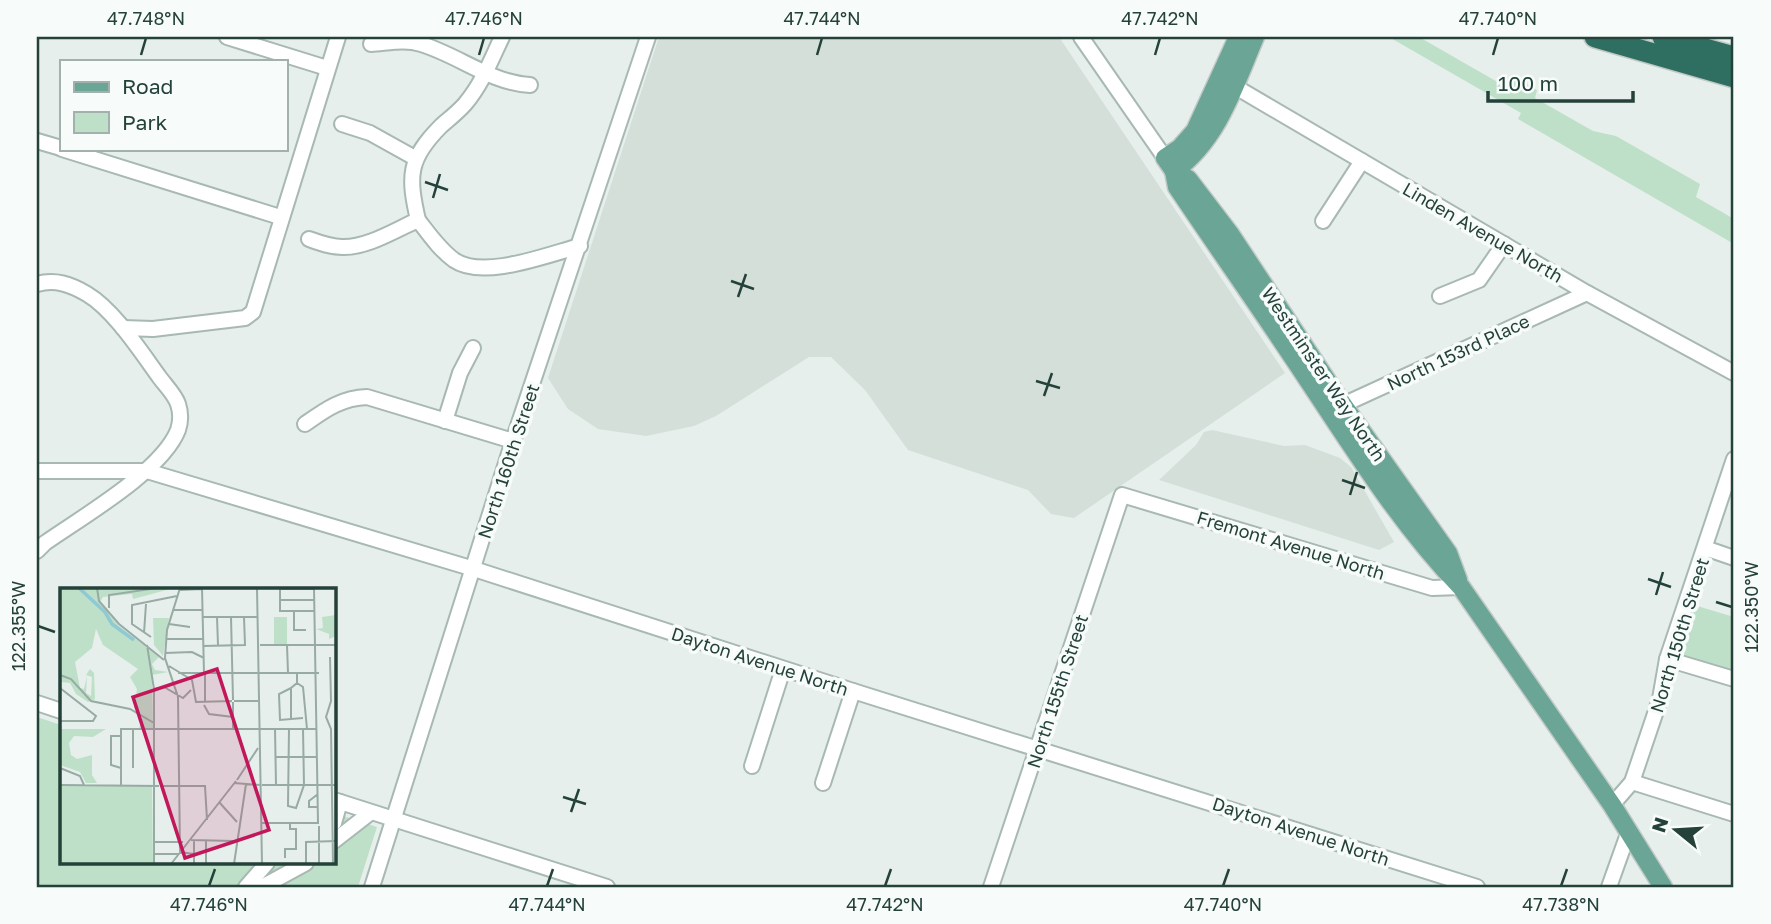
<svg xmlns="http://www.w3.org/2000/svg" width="1771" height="924" font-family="'Golos Text',sans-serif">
	<rect width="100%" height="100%" fill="#e6efeb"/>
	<!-- built -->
	<g fill="#d4dfda">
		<path d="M659,37H1059L1285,373L1074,518L1051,514L1028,490L908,450L865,390L831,357H809L716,416L694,426L646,436L598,429L568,409L548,378Z"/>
		<path d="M1212,430L1284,446L1305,445L1340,458L1351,467L1394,542L1379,550L1159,480L1196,445L1204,432Z"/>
	</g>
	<!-- green -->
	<g fill="#bfe0c8">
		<path d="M1389,37H1419L1501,84L1510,81L1513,76L1537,90L1535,98L1593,131L1616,136L1700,184L1696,197L1734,219V244L1518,119L1521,113Z"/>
		<path d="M1694,605L1734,617V674L1678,657Z"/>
		<path d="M37,717L61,725V863H334V813L377,827L358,887H37Z"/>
	</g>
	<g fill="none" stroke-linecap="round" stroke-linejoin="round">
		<defs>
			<g id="minor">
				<path d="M227,37L327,68"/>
				<path d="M1081,37L1165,158"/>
				<path d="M371,44C388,43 405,39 421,44C458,55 491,83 530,85"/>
				<path d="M1234,86L1587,293L1734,373"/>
				<path d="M342,124L370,133L415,158"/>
				<path d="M37,141L61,148"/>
				<path d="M62,149L280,217"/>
				<path d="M418,220C429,234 439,249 454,260C483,280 546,255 580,246"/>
				<path d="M1323,221L1362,161"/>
				<path d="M309,239C320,243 331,247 342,247C367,248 395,230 418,220C408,176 408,159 441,126C449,119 458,112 465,104C482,84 491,60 502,37"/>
				<path d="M37,284C55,279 70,284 87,294C114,310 141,352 160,378C166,386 175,395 178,404C181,413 181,421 178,430C162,471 82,517 45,543L37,551"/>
				<path d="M1440,296L1479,280L1504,244"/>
				<path d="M123,328L153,329L245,318L253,312L338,37"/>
				<path d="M1336,408L1587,293"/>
				<path d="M445,421L460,373L473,348"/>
				<path d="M305,424C325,410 341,398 367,397L513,441"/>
				<path d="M37,471H147L474,569L853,691L1477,887"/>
				<path d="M1705,548L1734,558"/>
				<path d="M1667,659L1734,679"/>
				<path d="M37,703L61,711"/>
				<path d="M752,766L783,669"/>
				<path d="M1632,782L1734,814"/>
				<path d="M823,783L853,691"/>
				<path d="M334,800L607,887"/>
				<path d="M1612,805L1632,782L1660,699L1667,659L1734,459"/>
				<path d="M334,823L340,802"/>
				<path d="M334,841L370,813"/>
				<path d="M246,887L267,863"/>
				<path d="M262,887L306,863"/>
				<path d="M372,887L513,441L648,37"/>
				<path d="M991,887L1122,495L1432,588L1461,587"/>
				<path d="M1609,887L1629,831"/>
			</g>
			<g id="major">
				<path d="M1238,37L1195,131L1180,148L1165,158L1174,171L1188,179L1230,234L1343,405L1448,553L1458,580"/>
				<path d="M1174,171L1177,187C1222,254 1268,319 1312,386C1358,455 1403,527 1461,587L1612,805L1663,887"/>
				<path d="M1174,171C1218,140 1235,84 1255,37"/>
			</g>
			<g id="highway">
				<path d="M1595,37L1734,77"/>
				<path d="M1663,37L1734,57"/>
			</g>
		</defs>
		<!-- minor casing -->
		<use href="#minor" stroke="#a8b8b2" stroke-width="18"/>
		<!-- major casing -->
		<use href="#major" stroke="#c2cac8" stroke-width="21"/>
		<!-- highway casing -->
		<use href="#highway" stroke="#c2cac8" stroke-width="24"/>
		<!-- minor -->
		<use href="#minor" stroke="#fff" stroke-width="14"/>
		<!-- major -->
		<use href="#major" stroke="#6aa596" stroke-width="18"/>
		<!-- highway -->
		<use href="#highway" stroke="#2f6f62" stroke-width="21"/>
	</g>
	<!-- ticks -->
	<path fill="none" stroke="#24423a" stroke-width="2.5" d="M141,55L146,38M479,55L484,38M817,55L822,38M1155,55L1160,38M1493,55L1498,38M425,182L448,190M433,198L440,174M731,281L754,289M738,297L746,274M1036,381L1060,388M1044,396L1052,373M1342,480L1365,488M1350,495L1357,472M1648,579L1671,587M1656,595L1663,572M1716,602L1732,607M38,626L55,632M563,797L586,804M571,812L579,789M209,886L215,869M547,886L553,869M885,886L891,869M1223,886L1229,869M1561,886L1567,869"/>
	<g text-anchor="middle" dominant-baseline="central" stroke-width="7" stroke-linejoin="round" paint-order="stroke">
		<!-- street labels -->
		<g font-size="18" fill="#24423a" stroke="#f7fbf9">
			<text transform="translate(1483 232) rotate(30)">Linden Avenue North</text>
			<text transform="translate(1458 352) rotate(-25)">North 153rd Place</text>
			<text transform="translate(1324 374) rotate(56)">Westminster Way North</text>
			<text transform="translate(508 461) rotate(-72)">North 160th Street</text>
			<text transform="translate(1291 545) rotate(17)">Fremont Avenue North</text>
			<text transform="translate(1679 635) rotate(-73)">North 150th Street</text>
			<text transform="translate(760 661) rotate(18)">Dayton Avenue North</text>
			<text transform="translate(1057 691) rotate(-72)">North 155th Street</text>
			<text transform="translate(1301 831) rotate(18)">Dayton Avenue North</text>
		</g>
	</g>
	<!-- overview -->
	<g transform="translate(60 588)">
		<rect width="276" height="276" fill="#e6efeb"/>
		<path d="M0,0H114L73,11L72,6L43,9L40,14L59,38L99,69L92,76L95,82L108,84L92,87L93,140H79L83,128L74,120L77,101L70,89L78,81L43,57L36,41L32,60L15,74L20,100L24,101L27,88L26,105L31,108L32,89L26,87L30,81L34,85L35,111L28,114L16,106L10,95L0,94ZM276,27V48L269,51V46L256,41L263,40L262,29ZM214,29H227V56H214ZM93,30H109L103,68L94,57ZM0,141H46L33,149L14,148L9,155L11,167L17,171L32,167V187L37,195H26L20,184L0,177ZM0,197L92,198L93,276H0Z" fill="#bfe0c8"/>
		<path fill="none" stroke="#8ec9d4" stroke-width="3.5" d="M19,0L45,24L52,36L74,52"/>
		<path fill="none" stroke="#98aaa4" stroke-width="2" d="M37,0L39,13L59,36L104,72M120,0L107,42L105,70L118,109L120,264L134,266M142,0L144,86M197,0L202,276M254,1H220V23H255M120,2L142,1M220,12H254M49,20V7L97,0M113,22H143M234,23V42H246M143,29H198M157,29L158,57M171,29L173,112M109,36L130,39M84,45L86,16M91,49L72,36V17L117,8M106,51H143M87,57L94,101V276M200,57H277M227,57L228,85M143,58L185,57L184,29M105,65L132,64L144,70M270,69L271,113L266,129L271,141L273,276M109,78L132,92L136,114L172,113M118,85H259M145,86V113M0,87L11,91L31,113L70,121L94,135M237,95L243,99L247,141M0,100L36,128L33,133H0M231,100L219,106L220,132L243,130M94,101L104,99L123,110L131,102M174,113H198M173,114V141M144,117L149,126L173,129M231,130V100L237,95V85M215,141L216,197M229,141L228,218L236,220L244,197L243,141M61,148H51V177L61,180M215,169H257M0,180L20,188L24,197M73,180V141M177,192L198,160M174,195L200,197M0,197L99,198M61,197V141H257M202,197H277M100,198H145L147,232M258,206L249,213V219H258M159,214L177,234M201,235H258L254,0M259,238V276M131,252L174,253M146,252V276M134,253V276M94,254H123M94,266H119M225,270V261H236V241H230V235M111,276L176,193M174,276L186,196M246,276V254L276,253"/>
		<path fill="#c2185b" fill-opacity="0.15" stroke="#c2185b" stroke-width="3.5" d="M157,81L209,242L125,270L73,109Z"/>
		<rect width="276" height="276" fill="none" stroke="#24423a" stroke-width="3.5"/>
	</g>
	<!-- border -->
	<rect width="1771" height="924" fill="none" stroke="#f7fbf9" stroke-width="77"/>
	<!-- legend -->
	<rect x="60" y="60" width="228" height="91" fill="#f7fbf9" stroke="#a3b1ad" stroke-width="2"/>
	<rect x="74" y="82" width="35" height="10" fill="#6aa596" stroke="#a3b1ad" stroke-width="2"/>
	<text x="122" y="94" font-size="21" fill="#24423a">Road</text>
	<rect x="74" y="112" width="35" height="21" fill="#bfe0c8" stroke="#a3b1ad" stroke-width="2"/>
	<text x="122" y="130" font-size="21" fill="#24423a">Park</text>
	<!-- north arrow -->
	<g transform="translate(1676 830) rotate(288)" stroke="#f7fbf9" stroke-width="5" paint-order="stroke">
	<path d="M0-5L12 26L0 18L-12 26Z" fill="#24423a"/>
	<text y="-10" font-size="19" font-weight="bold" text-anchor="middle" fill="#24423a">N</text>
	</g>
	<!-- scale -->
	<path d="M1488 91v10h145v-10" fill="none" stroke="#24423a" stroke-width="3.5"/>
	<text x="1498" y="91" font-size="21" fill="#24423a" stroke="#f7fbf9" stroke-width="5" paint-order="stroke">100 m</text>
	<rect x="38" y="38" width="1694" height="848" fill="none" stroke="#24423a" stroke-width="2.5"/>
	<g font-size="18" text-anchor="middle" fill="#24423a">
		<text x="146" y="25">47.748°N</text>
		<text x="484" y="25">47.746°N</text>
		<text x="822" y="25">47.744°N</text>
		<text x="1160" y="25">47.742°N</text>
		<text x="1498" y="25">47.740°N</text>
		<text transform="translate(1752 607) rotate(-90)" y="6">122.350°W</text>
		<text transform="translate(19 626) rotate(-90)" y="6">122.355°W</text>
		<text x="209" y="911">47.746°N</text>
		<text x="547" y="911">47.744°N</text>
		<text x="885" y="911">47.742°N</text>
		<text x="1223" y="911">47.740°N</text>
		<text x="1561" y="911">47.738°N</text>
	</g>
</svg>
